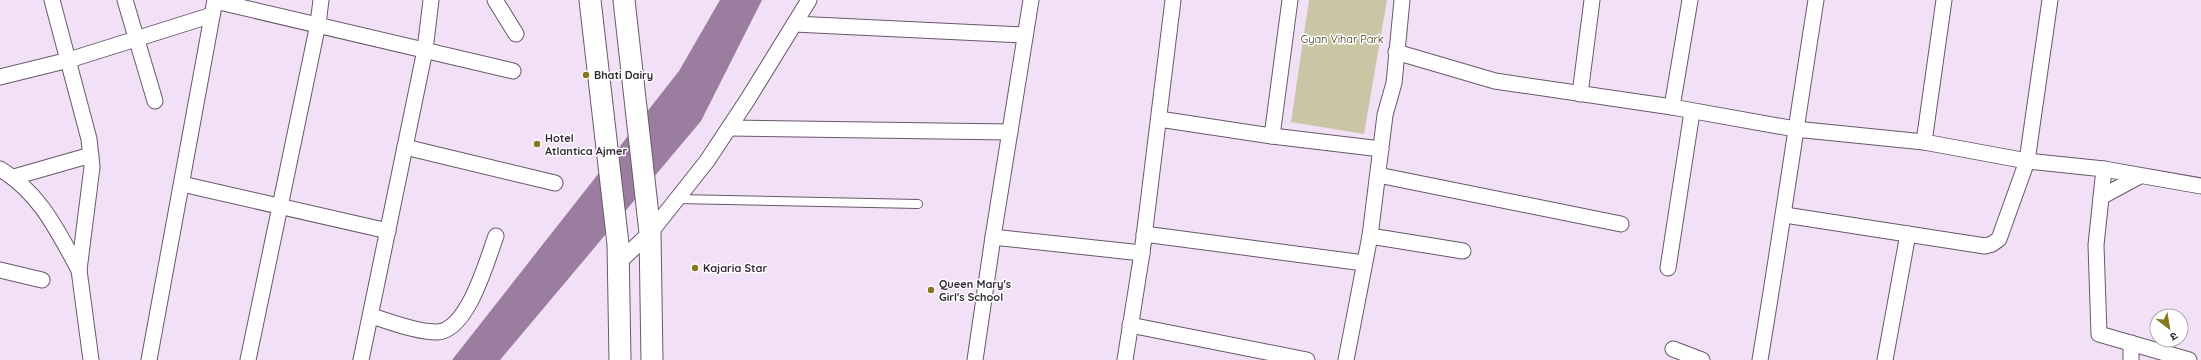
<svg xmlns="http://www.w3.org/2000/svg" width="2201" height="360" font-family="Quicksand,'Noto Sans Devanagari',sans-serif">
	<rect width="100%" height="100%" fill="#f2e0f6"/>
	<!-- green -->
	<path fill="#cac6a5" d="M1309,0H1387L1364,134L1291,122Z"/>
	<!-- water -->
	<path fill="#9a7d9f" d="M720,0H762L701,121L500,360H452L679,71Z"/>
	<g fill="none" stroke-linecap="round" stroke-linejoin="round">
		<defs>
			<path id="lane" d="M677,199L918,204"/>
			<g id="street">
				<path d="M52,0L89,139L92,167L79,270L91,360"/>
				<path d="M125,0L155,101"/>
				<path d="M495,0L516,34"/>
				<path d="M215,1L513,71"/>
				<path d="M794,24L1025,35"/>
				<path d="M1396,52L1495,81L1672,107L1795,129L1924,142L2027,161L2104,169L2201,186"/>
				<path d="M0,77L69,60L212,15"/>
				<path d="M1580,94L1592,0"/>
				<path d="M1672,107L1690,0"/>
				<path d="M1159,119L1272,136L1381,149"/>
				<path d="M729,128L1010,132"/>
				<path d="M1272,136L1290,0"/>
				<path d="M1924,142L1944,0"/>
				<path d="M405,147L555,183"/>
				<path d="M0,169C40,193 57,230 79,270"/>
				<path d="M2104,169L2096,245L2099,334L2189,360"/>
				<path d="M1378,175L1621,224"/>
				<path d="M14,177L91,155"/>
				<path d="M182,184L388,231"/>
				<path d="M2101,197L2138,177"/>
				<path d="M1785,215L1985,246L1992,244L1999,239L2027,161L2050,0"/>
				<path d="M1144,234L1364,263"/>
				<path d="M1370,236L1463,251"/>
				<path d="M993,237L1031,0"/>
				<path d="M619,262L650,233L707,161L748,99L809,0"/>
				<path d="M1668,268L1692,112"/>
				<path d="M0,270L42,280"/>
				<path d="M371,316C392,322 416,332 437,332C468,331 487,260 496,236"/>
				<path d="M1130,325L1307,360"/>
				<path d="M1673,349L1702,360"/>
				<path d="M149,360L215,0"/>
				<path d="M248,360L318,24L321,0"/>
				<path d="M361,360L425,50L431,0"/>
				<path d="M975,360L993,237L1142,253"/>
				<path d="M1125,360L1142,253L1173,0"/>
				<path d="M1346,360L1370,236L1385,115L1394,83L1402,0"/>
				<path d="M1760,360C1780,240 1797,120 1816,0"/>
				<path d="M1885,360L1908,234"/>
				<path d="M2131,360V343"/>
			</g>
			<g id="secondary">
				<path d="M590,0L618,244L620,360"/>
				<path d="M624,0L650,233L652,360"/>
			</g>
		</defs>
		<!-- lane casing -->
		<use href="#lane" stroke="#68586b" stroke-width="10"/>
		<!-- street casing -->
		<use href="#street" stroke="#68586b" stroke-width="17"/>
		<!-- secondary casing -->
		<use href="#secondary" stroke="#68586b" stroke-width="23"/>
		<!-- lane -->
		<use href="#lane" stroke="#fff" stroke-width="8"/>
		<!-- street -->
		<use href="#street" stroke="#fff" stroke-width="15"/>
		<!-- secondary -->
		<use href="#secondary" stroke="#fff" stroke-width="21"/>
	</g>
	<!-- markers -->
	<g fill="#86781d" stroke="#fff" stroke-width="1.5">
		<circle cx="586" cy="75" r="4"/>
		<circle cx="537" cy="144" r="4"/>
		<circle cx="695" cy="268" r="4"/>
		<circle cx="931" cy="290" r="4"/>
	</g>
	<g text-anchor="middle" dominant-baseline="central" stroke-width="3" stroke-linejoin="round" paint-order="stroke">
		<!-- park labels -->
		<g font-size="11" fill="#38330e" stroke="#fff">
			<text x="1342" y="39">Gyan Vihar Park</text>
		</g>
		<!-- poi labels -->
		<g font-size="11" font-weight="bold" fill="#322b34" stroke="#fff" text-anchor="start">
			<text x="594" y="75">Bhati Dairy</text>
			<text x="545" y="138">Hotel<tspan x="545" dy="13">Atlantica Ajmer</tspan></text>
			<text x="703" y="268">Kajaria Star</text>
			<text x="939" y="284">Queen Mary's<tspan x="939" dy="13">Girl's School</tspan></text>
		</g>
	</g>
	<!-- north arrow -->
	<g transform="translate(2169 328) rotate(149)"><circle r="19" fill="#ffffff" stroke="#adaaae"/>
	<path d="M0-3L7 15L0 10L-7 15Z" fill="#86781d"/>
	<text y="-6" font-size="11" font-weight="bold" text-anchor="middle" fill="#322b34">उ</text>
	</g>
</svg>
